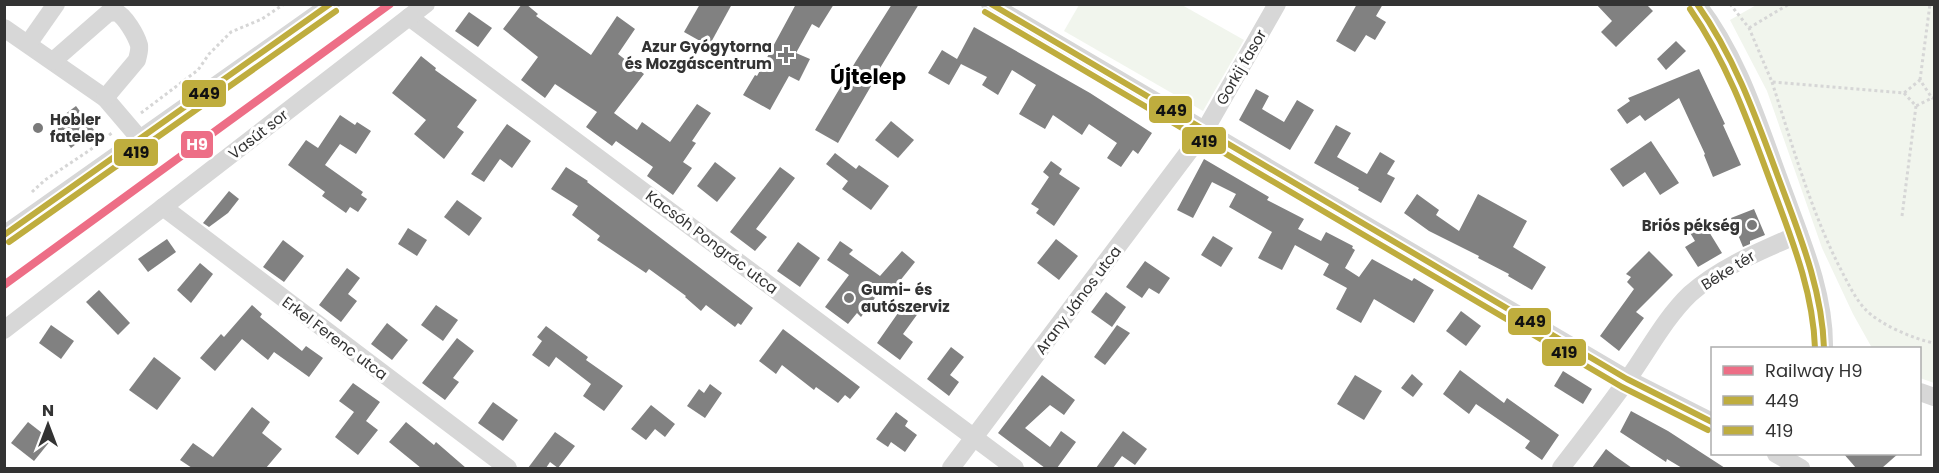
<svg xmlns="http://www.w3.org/2000/svg" width="1939" height="473" font-family="Poppins,sans-serif">
	<rect width="100%" height="100%" fill="#fff"/>
	<!-- green -->
	<g fill="#f1f5ed">
		<path d="M1758,4L1934,5V383L1920,378V348H1872L1853,314L1822,248L1767,91L1730,20Z"/>
		<path d="M1182,5L1244,40L1203,111L1064,31L1079,5Z"/>
	</g>
	<!-- building -->
	<g fill="#818181">
		<path d="M522,4H526L538,14L536,16L591,55L617,16L635,29L618,54L644,74L614,113L637,130L642,122L670,142L697,104L711,113L692,141L696,143L683,162L692,168L673,195L647,176L653,167L616,141L612,146L586,127L597,112L555,84L545,98L521,80L538,57L503,29Z"/>
		<path d="M700,4H732L709,46L684,32Z"/>
		<path d="M796,4H834L819,28L812,24L796,53L810,59L799,81L789,76L770,110L743,95L755,75L757,76Z"/>
		<path d="M892,4H919L877,73L878,74L838,143L815,130L856,61Z"/>
		<path d="M1357,4H1383L1376,16L1386,22L1375,40L1366,35L1355,52L1336,41Z"/>
		<path d="M1596,4H1646L1653,11L1616,47L1601,32L1612,21Z"/>
		<path d="M469,12L492,28L478,47L455,31Z"/>
		<path d="M974,27L1090,93L1152,133L1138,154L1133,150L1121,167L1107,158L1117,143L1089,124L1082,135L1053,115L1045,129L1019,114L1036,85L1012,70L998,95L982,85L987,77L961,64L949,85L928,73L942,50L957,59Z"/>
		<path d="M1676,41L1686,51L1666,70L1657,59Z"/>
		<path d="M421,56L436,68L435,70L477,100L457,127L464,132L444,159L414,134L426,120L392,93Z"/>
		<path d="M1699,69L1725,124L1723,125L1741,165L1713,177L1704,155L1705,154L1679,98L1645,121L1640,115L1627,124L1617,110L1630,101L1628,98Z"/>
		<path d="M1256,89L1269,96L1262,109L1284,122L1297,100L1314,110L1290,150L1239,120Z"/>
		<path d="M76,106L94,130L71,148L52,124Z"/>
		<path d="M340,115L355,125L357,122L371,131L356,154L340,144L325,165L363,192L361,195L367,199L358,212L350,207L346,213L322,196L325,192L288,165L306,140L318,148Z"/>
		<path d="M891,121L914,140L898,158L875,140Z"/>
		<path d="M507,124L531,141L512,168L500,159L484,182L471,174Z"/>
		<path d="M1336,125L1351,133L1337,157L1367,174L1380,152L1395,161L1387,174L1395,178L1381,203L1358,190L1359,188L1314,163Z"/>
		<path d="M1651,141L1679,183L1660,195L1645,172L1623,187L1610,169Z"/>
		<path d="M835,153L856,169L859,165L889,186L871,210L842,189L848,181L826,164Z"/>
		<path d="M1204,159L1269,197L1267,200L1304,219L1298,229L1321,241L1326,232L1353,246L1352,248L1355,250L1345,268L1359,277L1372,259L1412,281L1414,278L1434,290L1414,323L1374,299L1361,323L1336,309L1347,288L1323,275L1329,264L1295,245L1282,270L1258,258L1272,232L1229,207L1236,194L1212,182L1193,218L1177,210Z"/>
		<path d="M1051,161L1062,169L1059,174L1080,188L1054,226L1036,213L1039,209L1031,204L1049,177L1043,172Z"/>
		<path d="M715,162L736,178L717,202L697,186Z"/>
		<path d="M566,167L588,181L587,182L753,308L741,325L738,323L735,327L706,305L701,311L685,297L686,296L649,269L646,273L597,240L600,236L572,215L578,206L551,189Z"/>
		<path d="M780,167L795,178L756,229L767,237L755,251L730,232Z"/>
		<path d="M229,191L239,199L228,213L209,227L203,223Z"/>
		<path d="M1417,194L1439,210L1436,215L1459,231L1478,194L1527,221L1513,247L1546,267L1532,290L1508,276L1509,274L1478,258L1479,256L1429,231L1404,213Z"/>
		<path d="M457,200L482,218L469,236L444,217Z"/>
		<path d="M1754,209L1765,235L1750,241V244L1743,247L1731,218Z"/>
		<path d="M1703,222L1722,253L1698,267L1685,247L1695,241L1689,231Z"/>
		<path d="M408,228L427,240L417,256L398,244Z"/>
		<path d="M1213,236L1233,248L1221,267L1201,255Z"/>
		<path d="M167,239L176,252L148,272L138,259Z"/>
		<path d="M1056,239L1078,256L1059,280L1037,263Z"/>
		<path d="M283,240L304,256L284,282L263,267Z"/>
		<path d="M840,241L853,250L849,254L880,276L902,251L915,262L887,297L880,291L861,317L857,313L848,324L825,307L849,275L827,260Z"/>
		<path d="M798,242L820,258L800,287L777,271Z"/>
		<path d="M1649,251L1673,275L1636,312L1644,318L1619,351L1600,336L1634,289L1627,282L1631,277L1626,274Z"/>
		<path d="M1145,261L1170,278L1159,294L1149,288L1142,298L1126,287Z"/>
		<path d="M200,263L213,274L191,303L177,290Z"/>
		<path d="M347,268L360,278L348,294L357,301L341,322L319,305Z"/>
		<path d="M99,290L130,323L118,335L86,302Z"/>
		<path d="M1106,292L1126,307L1112,327L1091,312Z"/>
		<path d="M905,303L919,312L903,334L913,342L900,360L877,343Z"/>
		<path d="M252,305L262,314L260,317L302,351L306,346L323,358L309,377L274,352L268,360L242,339L215,371L200,358L221,334L224,337Z"/>
		<path d="M436,305L458,320L443,341L421,325Z"/>
		<path d="M1461,311L1481,326L1466,346L1446,331Z"/>
		<path d="M387,323L408,340L392,360L371,344Z"/>
		<path d="M51,325L74,341L61,359L39,343Z"/>
		<path d="M1117,325L1130,333L1105,365L1094,357Z"/>
		<path d="M546,326L588,357L586,360L623,386L604,411L583,396L591,384L556,357L549,367L532,355L542,341L537,337Z"/>
		<path d="M783,329L860,387L850,399L845,395L838,403L816,387L814,390L782,365L776,374L759,361Z"/>
		<path d="M457,338L474,351L453,378L459,382L445,400L422,383Z"/>
		<path d="M951,347L964,357L950,375L959,382L949,396L927,379Z"/>
		<path d="M154,357L181,378L157,410L129,390Z"/>
		<path d="M1460,370L1504,403L1507,398L1559,435L1542,460L1525,448L1530,441L1476,404L1469,414L1443,394Z"/>
		<path d="M1563,371L1592,389L1583,404L1554,386Z"/>
		<path d="M1412,374L1423,384L1413,397L1401,388Z"/>
		<path d="M1042,375L1075,400L1064,415L1050,405L1025,428L1050,447L1061,431L1076,442L1057,468H1045L998,433Z"/>
		<path d="M1355,375L1382,391L1364,420L1337,404Z"/>
		<path d="M353,383L380,402L366,421L378,430L358,455L335,437L354,412L339,401Z"/>
		<path d="M710,384L722,393L705,418L687,406L699,389L704,393Z"/>
		<path d="M493,402L518,420L503,441L478,423Z"/>
		<path d="M651,405L675,424L665,437L655,429L646,440L631,429Z"/>
		<path d="M252,407L270,422L262,433L282,449L266,468H192L180,460L193,443L213,457Z"/>
		<path d="M1631,411L1668,431L1725,468H1682L1667,459L1666,462L1620,432Z"/>
		<path d="M896,412L908,421L905,426L917,435L905,452L891,442L888,447L876,439Z"/>
		<path d="M28,422L51,440L34,461L11,443Z"/>
		<path d="M406,422L434,445L436,442L466,468H421L389,442Z"/>
		<path d="M1123,431L1147,449L1135,465L1122,456L1113,468H1096Z"/>
		<path d="M555,432L575,446L558,468L550,462L546,468H528Z"/>
		<path d="M1606,449L1615,456L1632,468H1592Z"/>
		<path d="M1843,453H1899L1882,468H1856Z"/>
	</g>
	<g fill="none" stroke-linecap="round" stroke-linejoin="round">
		<!-- path -->
		<g stroke="#d6d6d6" stroke-width="3" stroke-dasharray="3 3" stroke-linecap="butt">
			<path d="M1730,4L1749,28L1772,82L1904,93L1920,80L1932,98H1934"/>
			<path d="M1749,28L1789,4"/>
			<path d="M1920,80L1930,4"/>
			<path d="M1772,82C1792,144 1810,208 1839,266C1847,281 1854,297 1865,309C1880,325 1914,339 1934,343"/>
			<path d="M1904,93L1916,106L1932,98"/>
			<path d="M141,113L198,70L209,54L231,32L262,19L284,4"/>
			<path d="M32,192L45,180L90,150L113,132"/>
			<path d="M1902,216L1916,106"/>
		</g>
		<!-- minor -->
		<g stroke="#d7d7d7" stroke-width="18">
			<path d="M990,4L1627,379L1712,422"/>
			<path d="M1697,4C1738,57 1757,120 1780,182C1799,235 1825,291 1824,348"/>
			<path d="M409,17L1015,468"/>
			<path d="M4,28L105,98L140,139"/>
			<path d="M28,44L56,4"/>
			<path d="M53,61L108,13L116,12C125,16 136,35 139,45C140,50 138,55 137,60L105,98"/>
			<path d="M163,207L508,468"/>
			<path d="M4,235L331,4"/>
			<path d="M4,330L426,4"/>
			<path d="M1920,392L1934,397"/>
			<path d="M1776,454L1801,468"/>
			<path d="M951,468L1205,130L1277,4"/>
			<path d="M1561,468C1584,438 1608,407 1630,376C1649,349 1666,317 1690,294C1722,266 1761,251 1799,234"/>
		</g>
		<defs>
			<g id="bus-1">
				<path d="M991,4L1627,379L1712,422"/>
				<path d="M1697,4C1736,59 1757,120 1780,182C1800,236 1822,289 1824,348"/>
				<path d="M4,235L330,4"/>
			</g>
			<g id="bus-2">
				<path d="M1690,9C1728,64 1749,124 1772,186C1792,240 1813,291 1815,348"/>
				<path d="M985,12L1622,387L1708,430"/>
				<path d="M9,242L336,11"/>
			</g>
		</defs>
		<!-- bus-1 casing -->
		<use href="#bus-1" stroke="#fff" stroke-width="10"/>
		<!-- bus-2 casing -->
		<use href="#bus-2" stroke="#fff" stroke-width="10"/>
		<!-- bus-1 -->
		<use href="#bus-1" stroke="#bfad3e" stroke-width="6"/>
		<!-- bus-2 -->
		<use href="#bus-2" stroke="#bfad3e" stroke-width="6"/>
		<defs>
			<path id="rail-1" d="M4,285L390,4"/>
		</defs>
		<!-- rail-1 casing -->
		<use href="#rail-1" stroke="#fff" stroke-width="12"/>
		<!-- rail-1 -->
		<use href="#rail-1" stroke="#ed6e86" stroke-width="8"/>
	</g>
	<!-- markers -->
	<g fill="#7a7a7a" stroke="#fff" stroke-width="2">
		<path d="M783 46h6v6h6v6h-6v6h-6v-6h-6v-6h6z"/>
		<circle cx="38" cy="128" r="6"/>
		<circle cx="1752" cy="225" r="6"/>
		<circle cx="849" cy="298" r="6"/>
	</g>
	<g text-anchor="middle" dominant-baseline="central" stroke-width="6" stroke-linejoin="round" paint-order="stroke">
		<!-- poi labels -->
		<g font-size="15" font-weight="bold" fill="#333" stroke="#fff" text-anchor="end">
			<text x="772" y="46">Azur Gyógytorna<tspan x="772" dy="17">és Mozgáscentrum</tspan></text>
			<text x="50" y="119" text-anchor="start">Hobler<tspan x="50" dy="17">fatelep</tspan></text>
			<text x="1740" y="225">Briós pékség</text>
			<text x="861" y="289" text-anchor="start">Gumi- és<tspan x="861" dy="17">autószerviz</tspan></text>
		</g>
		<!-- street labels -->
		<g font-size="15" fill="#333" stroke="#fff">
			<text transform="translate(1241 67) rotate(-60)">Gorkij fasor</text>
			<text transform="translate(258 134) rotate(-38)">Vasút sor</text>
			<text transform="translate(712 242) rotate(37)">Kacsóh Pongrác utca</text>
			<text transform="translate(1728 270) rotate(-32)">Béke tér</text>
			<text transform="translate(1078 300) rotate(-53)">Arany János utca</text>
			<text transform="translate(335 338) rotate(37)">Erkel Ferenc utca</text>
		</g>
		<!-- district labels -->
		<g font-size="21" font-weight="bold" fill="#000" stroke="#fff">
			<text x="868" y="76">Újtelep</text>
		</g>
	</g>
	<g stroke="#fff" stroke-width="2">
		<rect x="181" y="79" width="46" height="29" rx="6" fill="#bfad3e"/>
		<rect x="1148" y="95" width="45" height="29" rx="6" fill="#bfad3e"/>
		<rect x="1181" y="126" width="46" height="29" rx="6" fill="#bfad3e"/>
		<rect x="180" y="130" width="34" height="29" rx="6" fill="#ed6e86"/>
		<rect x="113" y="138" width="46" height="29" rx="6" fill="#bfad3e"/>
		<rect x="1507" y="307" width="45" height="29" rx="6" fill="#bfad3e"/>
		<rect x="1541" y="338" width="46" height="29" rx="6" fill="#bfad3e"/>
	</g>
	<g font-size="16" text-anchor="middle" font-weight="bold" fill="#fff">
		<text x="197" y="150">H9</text>
	</g>
	<g font-size="16" text-anchor="middle" font-weight="bold" fill="#111">
		<text x="204" y="99">449</text>
		<text x="1171" y="116">449</text>
		<text x="1204" y="147">419</text>
		<text x="136" y="158">419</text>
		<text x="1530" y="327">449</text>
		<text x="1564" y="358">419</text>
	</g>
	<!-- border -->
	<rect width="1939" height="473" fill="none" stroke="#333333" stroke-width="12"/>
	<!-- legend -->
	<rect x="1711" y="347" width="210" height="108" fill="#ffffff" stroke="#adadad" stroke-width="1.5"/>
	<rect x="1723" y="366" width="30" height="9" fill="#ed6e86" stroke="#adadad" stroke-width="1.5"/>
	<text x="1765" y="377" font-size="18" fill="#333333">Railway H9</text>
	<rect x="1723" y="396" width="30" height="9" fill="#bfad3e" stroke="#adadad" stroke-width="1.5"/>
	<text x="1765" y="407" font-size="18" fill="#333333">449</text>
	<rect x="1723" y="426" width="30" height="9" fill="#bfad3e" stroke="#adadad" stroke-width="1.5"/>
	<text x="1765" y="437" font-size="18" fill="#333333">419</text>
	<!-- north arrow -->
	<g transform="translate(48 425)" stroke="#ffffff" stroke-width="4.5" paint-order="stroke">
	<path d="M0-4.5L10 22L0 15L-10 22Z" fill="#333333"/>
	<text y="-9" font-size="16" font-weight="bold" text-anchor="middle" fill="#333333">N</text>
	</g>
</svg>
